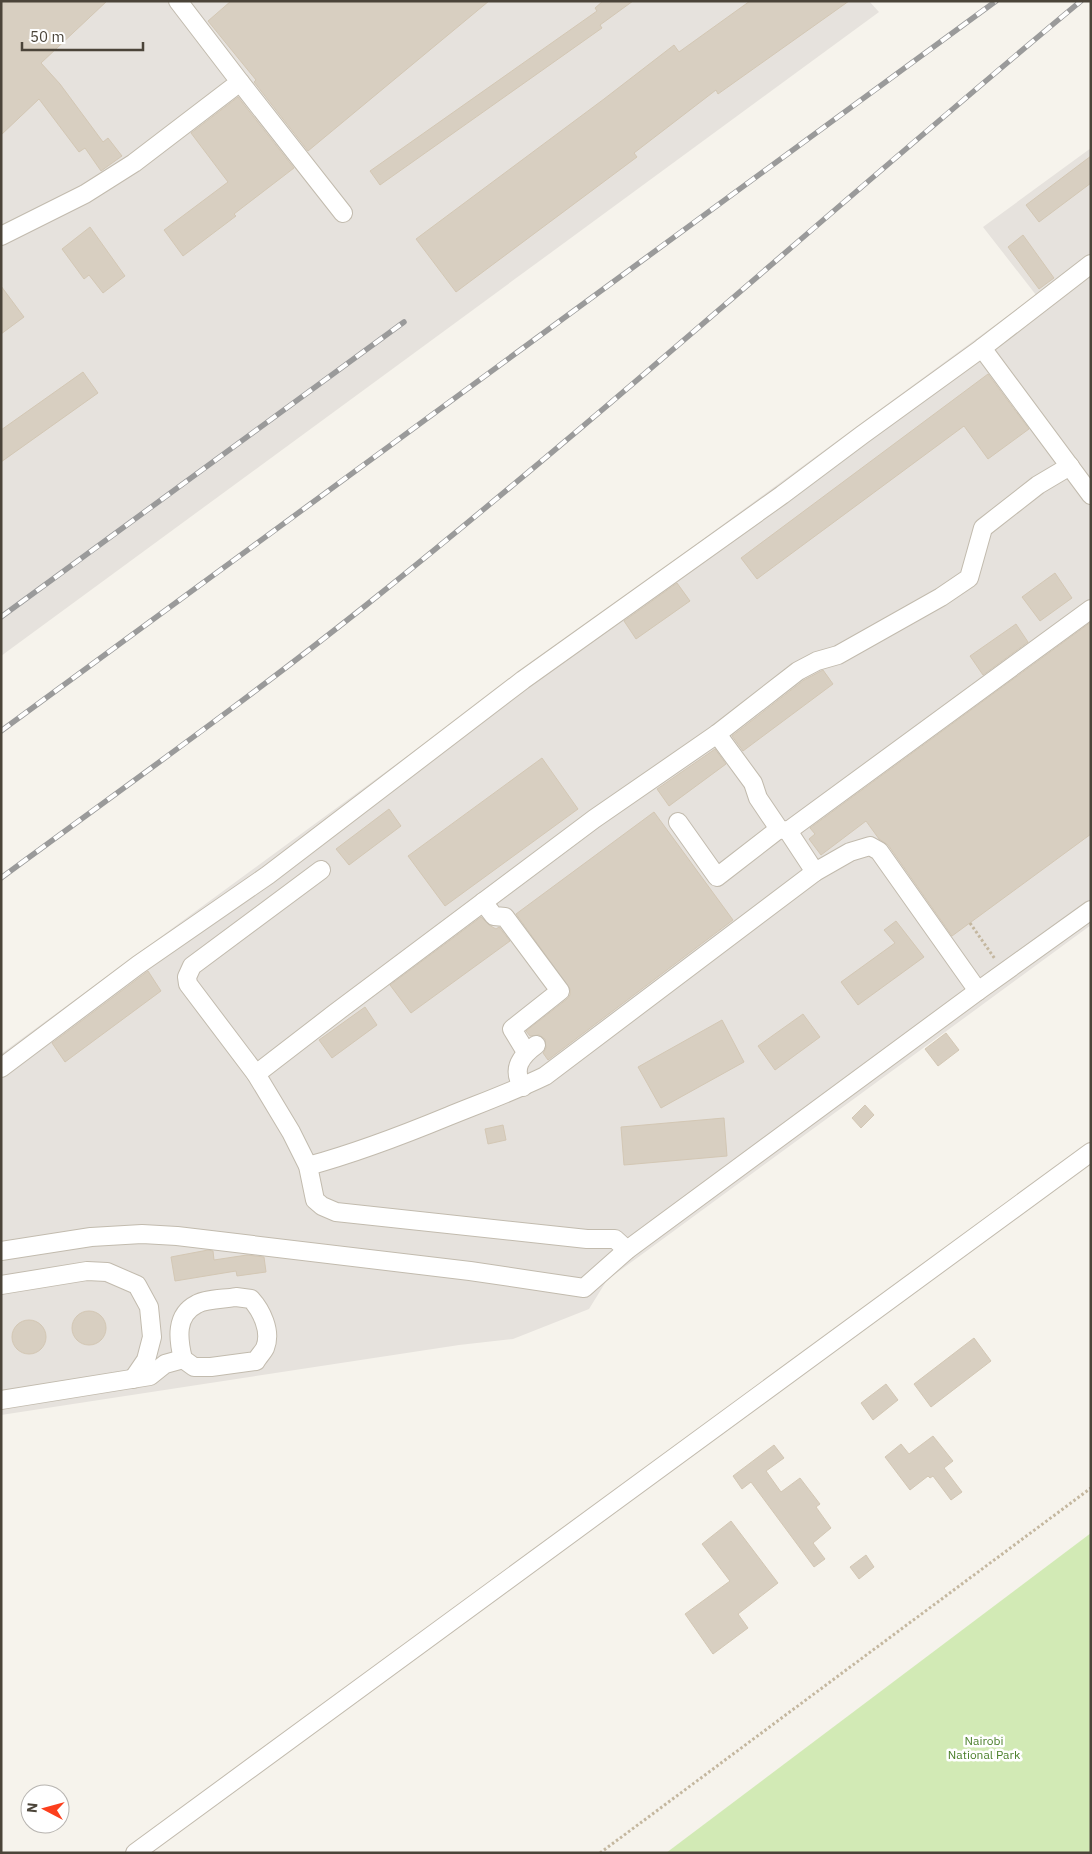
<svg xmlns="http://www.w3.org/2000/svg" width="1092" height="1854" font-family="'IBM Plex Sans',sans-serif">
	<rect width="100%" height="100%" fill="#f6f3ec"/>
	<!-- industrial -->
	<g fill="#e6e2dd">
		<path d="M1,1H869L879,12L1,656Z"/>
		<path d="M1091,148V925L607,1280L589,1309L513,1339L459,1345L1,1415V1054L1036,295L983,227Z"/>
	</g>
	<!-- green -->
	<path fill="#d2eab5" d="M1091,1533V1853H666Z"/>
	<!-- building -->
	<g fill="#d8cfc1" stroke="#d3c7b4">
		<path d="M1,1H107L41,63L60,84L103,142L108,138L122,156L101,171L85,148L79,152L39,99L1,135Z"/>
		<path d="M231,1H489L308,151L254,82L256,80L208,21Z"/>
		<path d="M603,1H633L600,25L602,28L380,185L370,171L597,11L595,8Z"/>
		<path d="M750,1H849L718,94L716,90L634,153L637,157L456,292L416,239L604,99L674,45L679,52Z"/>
		<path d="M238,97L294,168L234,214L236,216L183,256L164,230L228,182L191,133Z"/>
		<path d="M1091,156V183L1039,222L1026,205Z"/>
		<path d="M90,227L125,276L103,293L89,275L84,279L62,249Z"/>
		<path d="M1023,235L1054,278L1039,289L1008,247Z"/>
		<path d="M1,286L24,317L1,334Z"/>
		<path d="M83,372L98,393L1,462V430Z"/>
		<path d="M988,374L1029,429L988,459L964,426L757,579L741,558Z"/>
		<path d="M1055,573L1072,598L1040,621L1022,597Z"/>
		<path d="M677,583L690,601L636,639L624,621Z"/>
		<path d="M1091,622V834L952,936L888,845L879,839L866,821L821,855L809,839L815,834L810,828Z"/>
		<path d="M1016,624L1028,642L983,675L970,656Z"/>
		<path d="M823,670L833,684L743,751L732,736L804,680Z"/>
		<path d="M715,749L726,764L669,806L657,789Z"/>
		<path d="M542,758L578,809L445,906L408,856Z"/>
		<path d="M389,809L401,826L349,865L336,849Z"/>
		<path d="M654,812L733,920L548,1060L543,1053L546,1048L545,1039L539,1035L530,1036L526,1031L567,999L570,995V989L516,914Z"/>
		<path d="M481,917L489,925L496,929L499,927L510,941L411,1013L390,985Z"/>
		<path d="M896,921L924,957L858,1005L841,982L895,943L884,930Z"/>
		<path d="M148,971L161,991L65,1062L52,1043Z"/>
		<path d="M365,1007L377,1025L332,1058L319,1040Z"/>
		<path d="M803,1014L820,1037L775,1070L758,1046Z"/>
		<path d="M722,1020L744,1062L661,1108L638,1067Z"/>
		<path d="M946,1033L959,1050L938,1066L925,1049Z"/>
		<path d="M865,1105L874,1115L861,1128L852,1118Z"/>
		<path d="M724,1118L727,1156L624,1165L621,1127Z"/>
		<path d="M503,1125L506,1140L488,1144L485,1129Z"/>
		<path d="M208,1250L213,1251L214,1260L247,1255L264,1257L266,1272L237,1276L236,1271L175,1281L171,1257Z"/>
		<circle cx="89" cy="1328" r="17"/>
		<circle cx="29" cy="1337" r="17"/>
		<path d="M974,1338L991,1361L931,1407L914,1384Z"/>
		<path d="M886,1384L898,1400L873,1420L861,1403Z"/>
		<path d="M933,1436L953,1461L944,1468L962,1492L951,1500L933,1476L930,1478L928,1476L910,1490L885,1457L901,1444L909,1454Z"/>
		<path d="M774,1445L784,1458L766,1471L781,1492L800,1478L820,1504L816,1507L831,1528L813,1543L825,1559L814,1567L751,1482L742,1489L733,1476Z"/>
		<path d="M731,1521L778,1583L738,1614L748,1628L713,1654L685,1614L730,1581L702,1544Z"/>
		<path d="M866,1555L874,1567L859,1579L850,1567Z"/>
	</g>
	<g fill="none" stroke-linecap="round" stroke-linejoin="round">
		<defs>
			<g id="minor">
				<path d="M240,82L343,213"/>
				<path d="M1,236L85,194L134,163L240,82L178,1"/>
				<path d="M982,348L1091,495"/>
				<path d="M717,734L753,783L758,798L779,829L788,831L815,872"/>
				<path d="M678,822L717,877L779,829"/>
				<path d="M788,831L1091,609"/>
				<path d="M321,870L192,966L187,977L188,984L256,1074L291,1132L308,1166L315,1200L322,1206L336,1212L587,1239H615L627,1250"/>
				<path d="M483,902L494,916L505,917L560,991L512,1029L526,1052"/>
				<path d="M1,1068L138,965L268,875L523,680L782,495L862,435L982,348L1091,264"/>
				<path d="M256,1074L334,1014L594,819L717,734L798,671L817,661L838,655L941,597L969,578L983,528L1038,485L1070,466"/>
				<path d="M523,1087C511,1069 521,1056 536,1045"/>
				<path d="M308,1166C356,1153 403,1135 449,1116C481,1103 514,1091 545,1076L815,872L850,852L870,846L879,851L978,991"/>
				<path d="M1,1251L91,1237L142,1234L177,1236L470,1271L584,1288L627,1250L978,991L1091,910"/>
				<path d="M1,1285L87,1271L107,1272L137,1285L149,1307L152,1337L146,1360L133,1379"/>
				<path d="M236,1297L251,1299C261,1310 272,1331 265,1348C263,1352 258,1357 256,1361L211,1367H194L183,1359C178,1339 175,1315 197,1304C205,1299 225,1299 236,1297Z"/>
				<path d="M1,1400L150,1376L165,1364L183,1359"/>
				<path d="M135,1853L1091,1152"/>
			</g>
		</defs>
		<!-- minor casing -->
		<use href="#minor" stroke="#c2bbae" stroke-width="20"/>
		<!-- path -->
		<g stroke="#c4b79f" stroke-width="3" stroke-dasharray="2.5 2.5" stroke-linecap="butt">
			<path d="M970,923L995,959"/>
			<path d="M600,1853L1091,1488"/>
		</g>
		<!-- minor -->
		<use href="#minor" stroke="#fff" stroke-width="18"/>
		<defs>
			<g id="rail">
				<path d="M1,617L404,322"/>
				<path d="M1,731L996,1"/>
				<path d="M1,878C123,788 247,700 365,606C609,411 840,201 1081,1"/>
			</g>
		</defs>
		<!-- rail casing -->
		<use href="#rail" stroke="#9a9a9a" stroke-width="5.5"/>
		<!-- rail -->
		<use href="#rail" stroke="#fff" stroke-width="4" stroke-dasharray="11" stroke-linecap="butt"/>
	</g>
	<g text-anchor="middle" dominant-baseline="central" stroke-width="5" stroke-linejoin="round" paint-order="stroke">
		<!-- park labels -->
		<g font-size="12" fill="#4a7f2a" stroke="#fff">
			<text x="984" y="1740">Nairobi<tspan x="984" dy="14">National Park</tspan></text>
		</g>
	</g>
	<!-- border -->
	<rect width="1092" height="1854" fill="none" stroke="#4b4439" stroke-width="5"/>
	<!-- north arrow -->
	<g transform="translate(45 1809) rotate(276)"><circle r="24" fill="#ffffff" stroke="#b7b4b0"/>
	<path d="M0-4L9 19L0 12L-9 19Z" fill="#fc3f1d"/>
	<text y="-8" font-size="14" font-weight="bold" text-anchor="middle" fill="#4b4439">N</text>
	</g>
	<!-- scale -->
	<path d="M22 42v8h121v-8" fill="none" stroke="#4b4439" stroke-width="2.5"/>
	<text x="30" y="42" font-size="15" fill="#4b4439" stroke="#ffffff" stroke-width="4" paint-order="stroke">50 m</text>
</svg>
